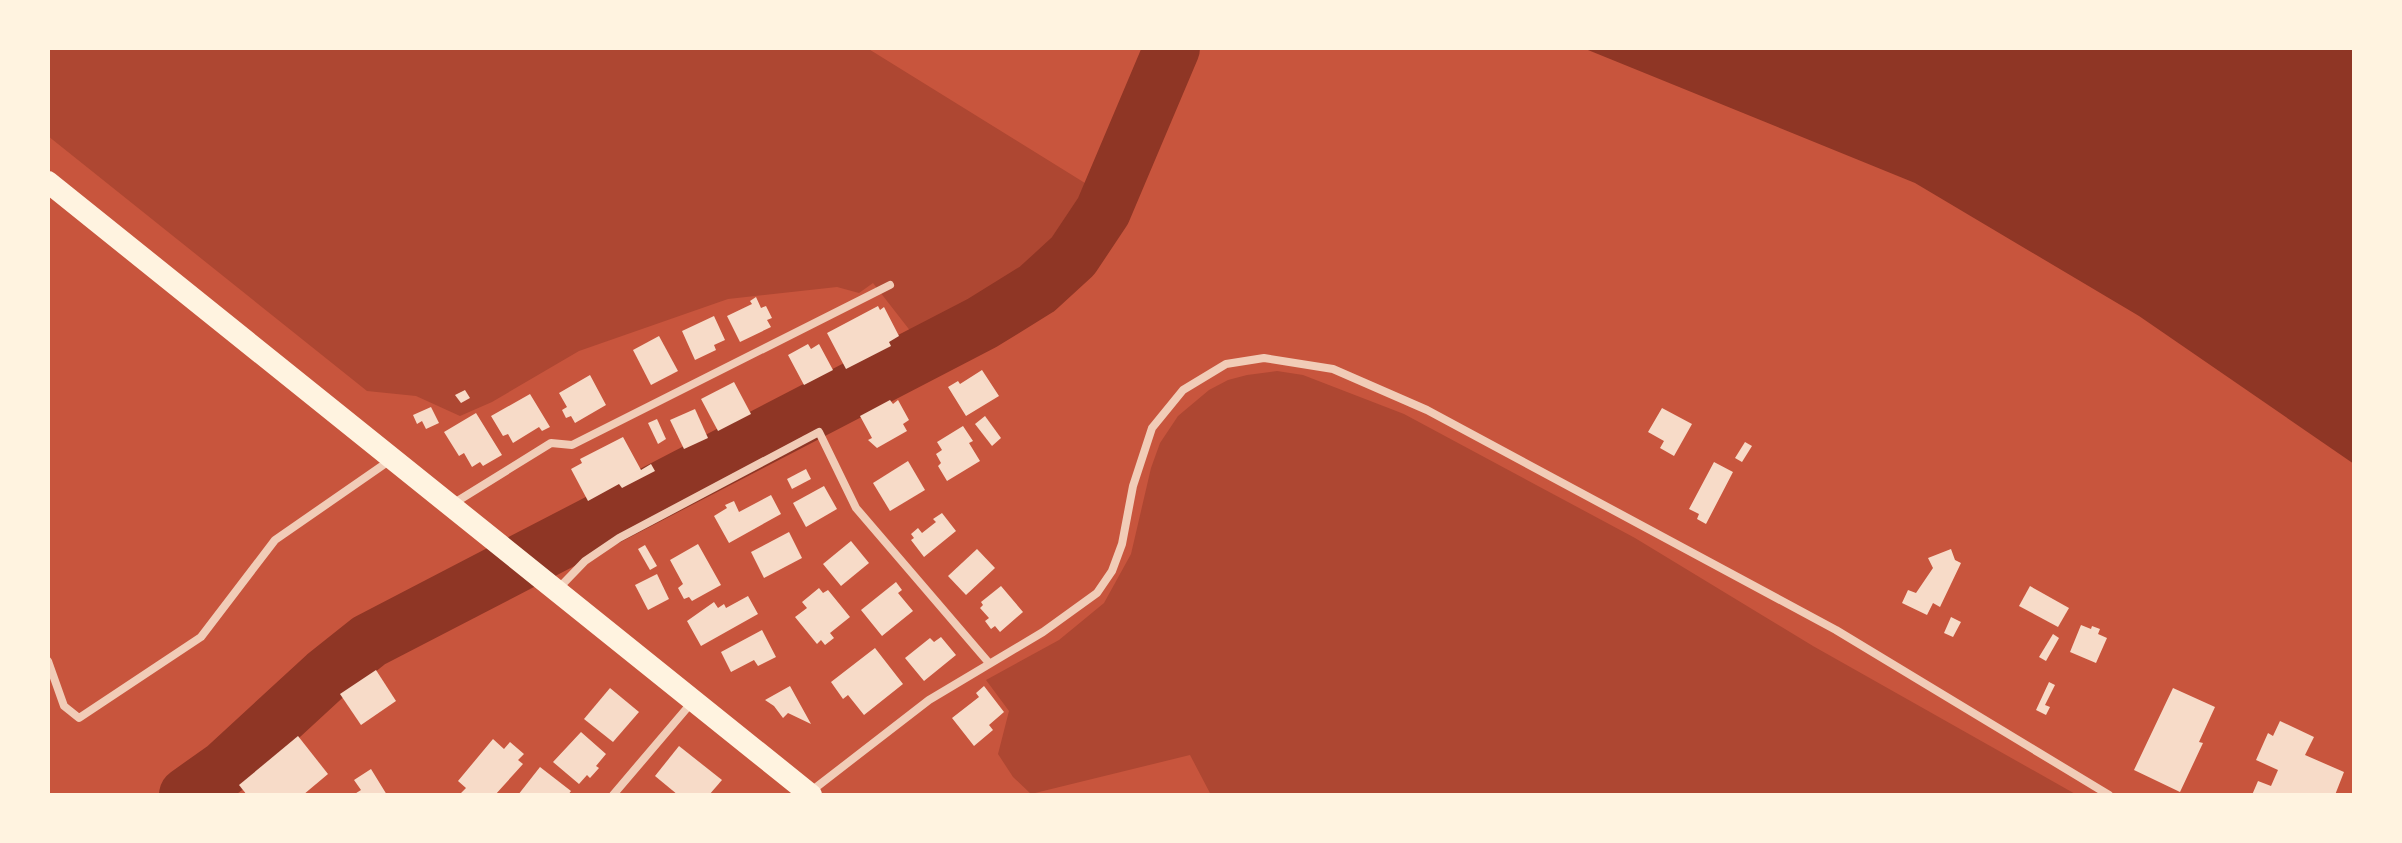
<svg xmlns="http://www.w3.org/2000/svg" width="2402" height="843" font-family="'Noto Sans',sans-serif">
	<rect width="100%" height="100%" fill="#c8553d"/>
	<!-- green -->
	<g fill="#ae4732">
		<path d="M48,48H867L1093,188L1079,223L1052,252L1018,279L915,337L873,283L859,293L837,287L728,299L579,351L492,402L460,416L416,396L367,391L48,136Z"/>
		<path d="M1277,371L1303,375L1404,414L1635,538L1813,646L2077,795H1211L1190,755L1031,794L1013,777L998,754L1009,711L986,680L1059,640L1104,603L1131,554L1151,468L1160,443L1178,416L1209,390L1228,380L1247,375Z"/>
	</g>
	<!-- water -->
	<path fill="#8f3625" d="M1583,48H2354V464L2139,316L1915,183Z"/>
	<g fill="none" stroke-linecap="round" stroke-linejoin="round">
		<!-- river -->
		<path stroke="#8f3625" stroke-width="56" d="M187,795L225,768L325,676L369,641L982,323L1037,289L1073,256L1103,211L1172,48"/>
	</g>
	<!-- building -->
	<g fill="#f7dbc8">
		<path d="M756,297L761,308L766,306L772,318L767,320L771,327L740,342L727,316L752,304L750,301Z"/>
		<path d="M878,306L880,310L884,307L899,336L889,342L891,346L846,369L827,333Z"/>
		<path d="M714,316L725,340L714,345L716,350L695,360L682,331Z"/>
		<path d="M659,336L678,371L651,385L633,350Z"/>
		<path d="M808,344L811,349L819,344L833,370L804,385L788,355Z"/>
		<path d="M982,370L999,396L966,416L948,387L958,381L960,384Z"/>
		<path d="M590,375L606,405L575,423L571,416L566,418L562,410L567,407L559,393Z"/>
		<path d="M734,382L751,414L718,431L701,399Z"/>
		<path d="M465,390L470,398L461,403L455,395Z"/>
		<path d="M530,394L550,427L542,431L539,427L513,443L508,434L503,436L491,416Z"/>
		<path d="M890,400L893,404L898,400L909,420L903,424L907,431L877,448L868,440L872,438L860,416Z"/>
		<path d="M431,407L439,423L426,429L422,421L417,424L413,415Z"/>
		<path d="M1662,408L1692,424L1674,456L1660,448L1664,441L1648,432Z"/>
		<path d="M695,409L708,438L684,449L670,420Z"/>
		<path d="M476,413L502,455L483,466L480,462L472,467L464,453L459,456L444,432Z"/>
		<path d="M985,416L1001,438L992,446L975,424Z"/>
		<path d="M657,419L666,439L658,444L648,423Z"/>
		<path d="M963,426L973,441L969,443L980,461L947,481L938,466L941,463L936,454L942,450L937,442Z"/>
		<path d="M623,437L641,470L651,464L655,471L622,488L619,484L588,501L571,469L582,463L580,459Z"/>
		<path d="M1745,442L1752,446L1742,462L1735,458Z"/>
		<path d="M908,461L925,490L890,511L873,483Z"/>
		<path d="M1714,462L1733,472L1706,524L1697,519L1699,514L1689,509Z"/>
		<path d="M806,469L811,479L792,489L787,479Z"/>
		<path d="M824,486L837,509L806,527L793,503Z"/>
		<path d="M771,495L781,514L729,543L714,516L727,508L725,505L734,501L739,512Z"/>
		<path d="M942,513L956,531L924,557L911,540L914,538L911,534L918,528L922,533L936,522L933,519Z"/>
		<path d="M789,532L802,558L764,578L751,552Z"/>
		<path d="M851,541L869,563L841,586L823,564Z"/>
		<path d="M698,544L721,585L692,601L689,597L684,599L678,588L683,584L670,560Z"/>
		<path d="M645,545L657,566L650,570L638,549Z"/>
		<path d="M977,549L995,568L966,595L948,576Z"/>
		<path d="M1951,549L1955,560L1961,563L1940,607L1933,603L1927,615L1902,603L1908,590L1916,593L1933,568L1928,558Z"/>
		<path d="M657,574L669,599L648,610L635,585Z"/>
		<path d="M896,582L902,590L898,593L913,611L882,636L861,610Z"/>
		<path d="M1001,586L1023,612L1000,632L995,626L991,629L985,621L989,618L980,608L983,605L981,602Z"/>
		<path d="M2030,586L2069,608L2058,627L2019,606Z"/>
		<path d="M819,588L823,593L828,590L850,617L830,633L834,638L825,645L821,640L817,644L795,617L807,608L802,602Z"/>
		<path d="M748,596L758,614L701,646L687,621L714,602L718,608L724,604L726,608Z"/>
		<path d="M1951,617L1961,622L1953,637L1944,633Z"/>
		<path d="M2081,625L2091,629L2092,626L2100,629L2098,634L2107,638L2096,663L2070,652Z"/>
		<path d="M762,630L776,657L758,666L754,660L731,672L721,652Z"/>
		<path d="M2053,634L2059,638L2046,661L2039,657Z"/>
		<path d="M941,637L956,655L924,681L905,658L930,638L934,642Z"/>
		<path d="M875,648L903,684L864,715L848,695L843,699L831,682Z"/>
		<path d="M376,670L396,701L361,725L340,694Z"/>
		<path d="M2049,682L2055,685L2045,705L2050,707L2046,715L2036,710Z"/>
		<path d="M790,686L811,724L788,713L783,718L774,706L765,700Z"/>
		<path d="M984,686L1004,712L989,725L993,730L974,746L952,718L979,697L976,693Z"/>
		<path d="M610,688L639,712L613,742L584,719Z"/>
		<path d="M2173,688L2215,707L2199,742L2203,743L2180,792L2134,770Z"/>
		<path d="M2280,721L2314,737L2305,755L2344,772L2335,795H2252L2258,781L2271,786L2278,770L2256,760L2268,733L2273,736Z"/>
		<path d="M581,732L606,754L596,766L599,768L590,778L587,775L579,784L553,762Z"/>
		<path d="M298,736L328,774L303,795H247L239,785Z"/>
		<path d="M493,739L504,749L510,742L524,754L518,760L523,764L495,795H459L466,788L458,781Z"/>
		<path d="M679,746L722,780L709,795H678L655,776Z"/>
		<path d="M540,767L571,791L568,795H518Z"/>
		<path d="M371,769L387,795H353L361,790L354,780Z"/>
	</g>
	<g fill="none" stroke-linecap="round" stroke-linejoin="round">
		<!-- minor -->
		<g stroke="#f1ccb7" stroke-width="8">
			<path d="M451,505L551,443L572,445L890,285"/>
			<path d="M557,590L585,561L619,538L819,432L856,508L989,663"/>
			<path d="M48,661L64,706L79,718L201,637L275,540L389,461"/>
			<path d="M810,792L929,700L1043,632L1097,593L1112,571L1122,544L1133,486L1152,428L1183,390L1226,364L1264,358L1333,369L1427,410L1836,630L2109,795"/>
			<path d="M613,795L693,701"/>
		</g>
		<!-- trunk -->
		<path stroke="#fff3e0" stroke-width="22" d="M48,182L811,795"/>
	</g>
	<!-- border -->
	<rect width="2402" height="843" fill="none" stroke="#fff3e0" stroke-width="100"/>
</svg>
